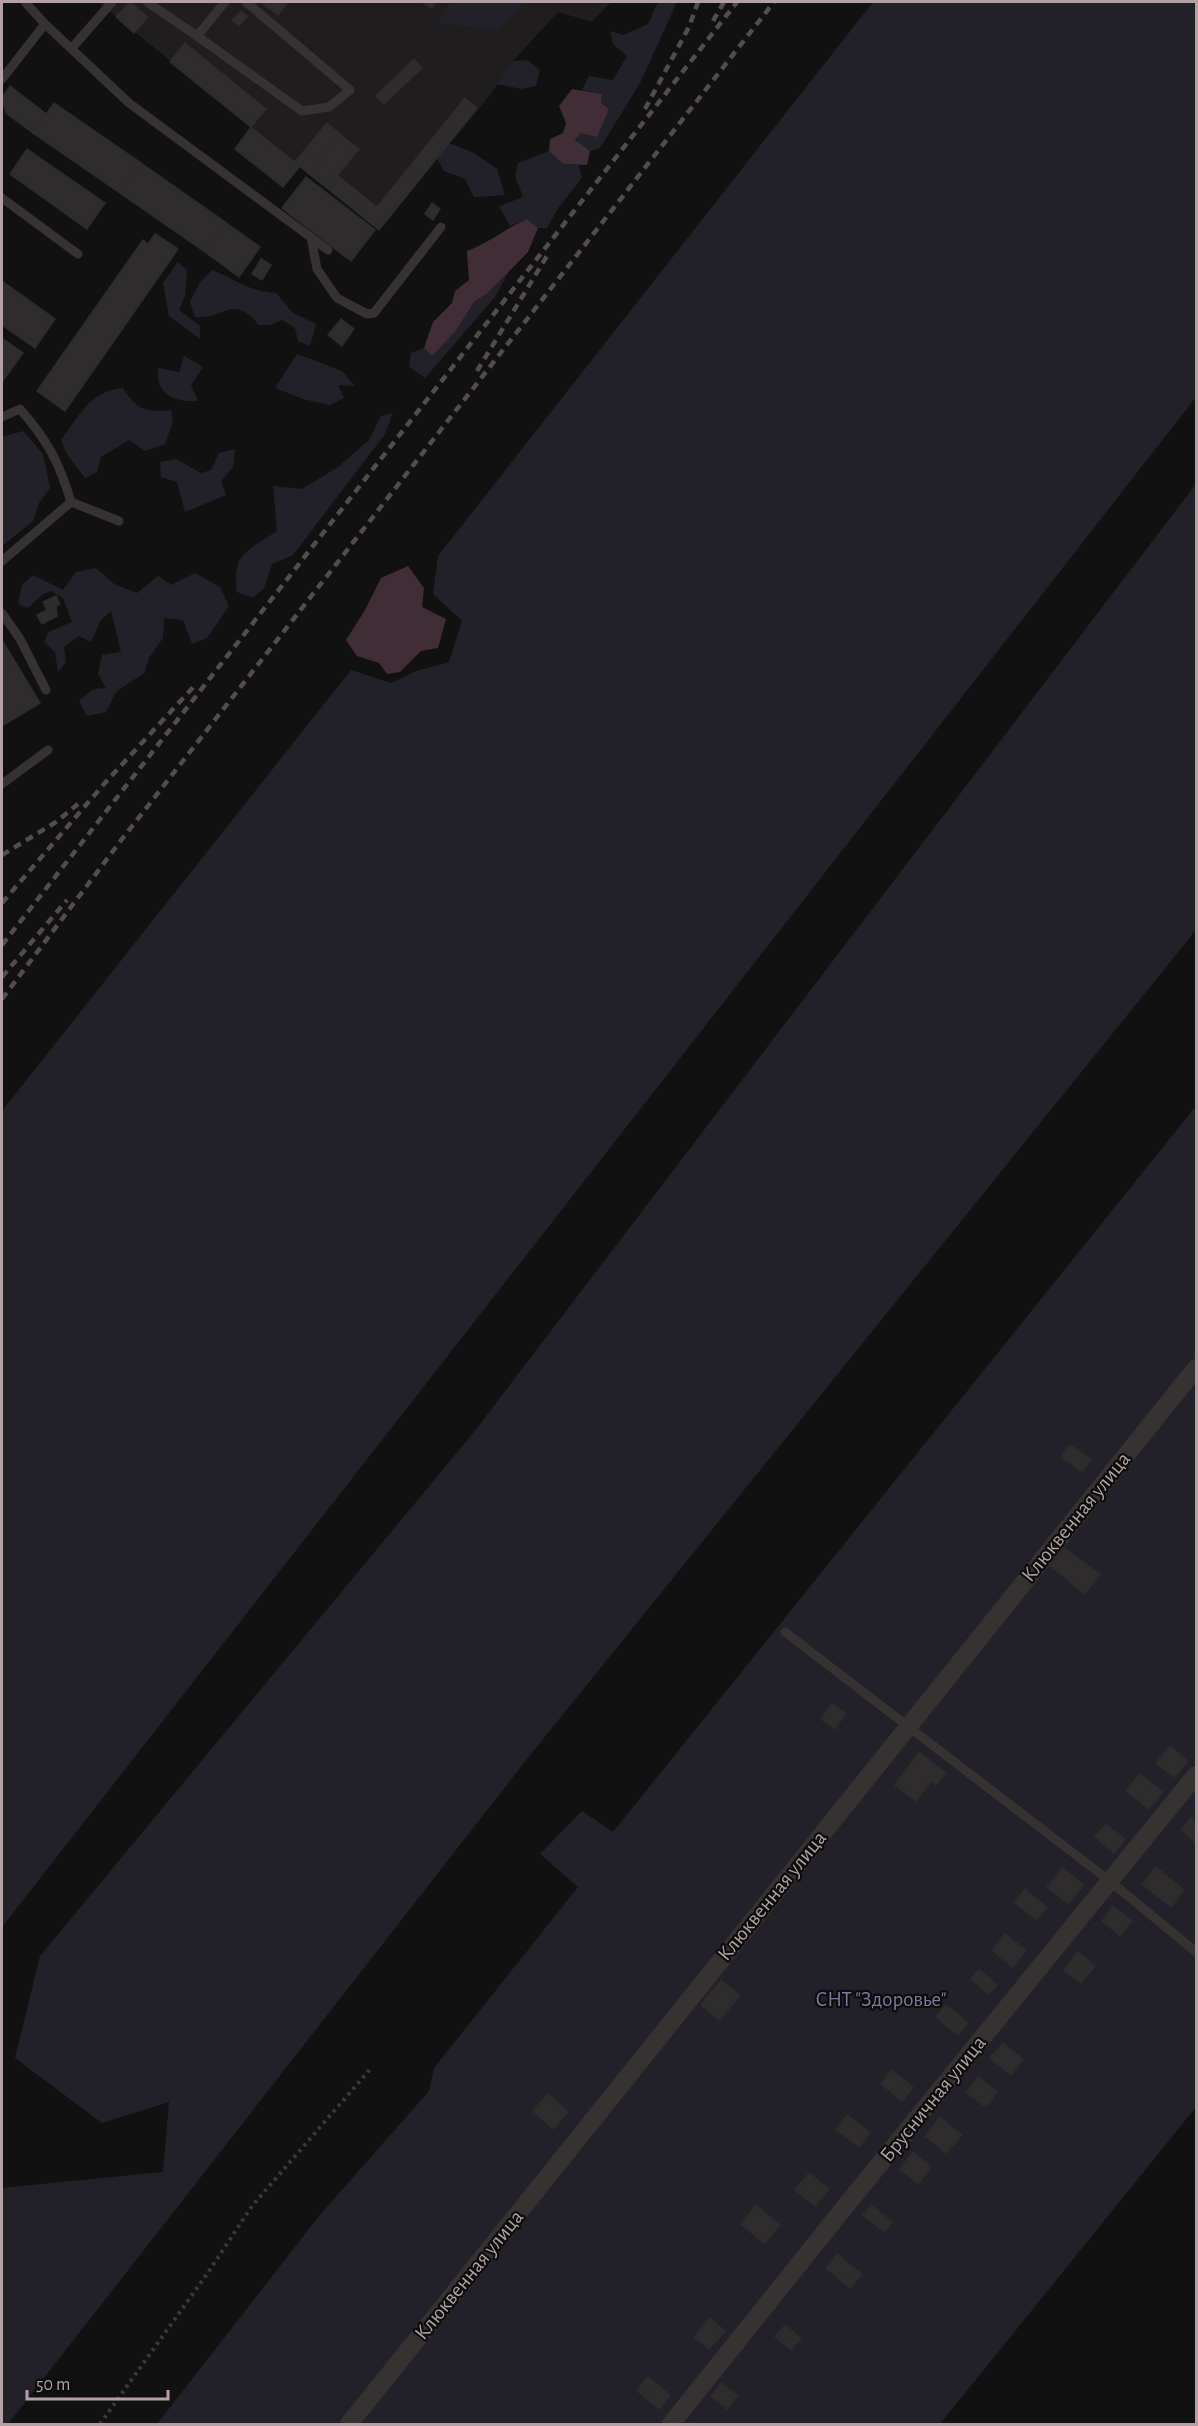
<svg xmlns="http://www.w3.org/2000/svg" width="1198" height="2426" font-family="'Alegreya Sans',sans-serif">
	<rect width="100%" height="100%" fill="#121111"/>
	<!-- built -->
	<path fill="#1f1d1d" d="M98,2H611L592,22L558,12L513,61L494,90L379,230Z"/>
	<!-- green -->
	<g fill="#22212a">
		<path d="M450,2H525L499,30L438,23Z"/>
		<path d="M658,2H677L640,83L600,148L590,151L575,141L601,103L602,94L582,90L589,76L613,80L627,56L613,44L610,31L624,35L648,24Z"/>
		<path d="M873,2H1196V397L2,1927V1111L351,670L391,683L416,671L449,662L462,621L433,594L438,556Z"/>
		<path d="M527,60L540,70L536,86L521,89L497,84L513,61Z"/>
		<path d="M449,143L474,153L497,169L505,195L474,197L465,179L444,171L437,158Z"/>
		<path d="M549,151L563,164L579,165L582,178L559,207L547,228H538L527,219L510,226L499,206L523,197L515,176L518,163Z"/>
		<path d="M178,262L187,270L185,296L179,310L200,326V339L169,316L163,283Z"/>
		<path d="M212,270C238,280 246,291 276,293L293,313L316,324L310,346L298,341L295,328L282,320L270,325H259C232,293 227,319 195,317L190,302L200,282Z"/>
		<path d="M508,273L495,297L425,378L409,367L411,353L424,348L432,356L455,332L475,301L488,293Z"/>
		<path d="M297,354L342,371L355,386L338,385L344,398L330,405L303,399L275,388Z"/>
		<path d="M184,356L203,367L191,385L198,401C173,402 156,395 158,368L179,372Z"/>
		<path d="M123,388C136,410 146,412 171,410L173,421L165,444L145,451L129,440L101,457L97,472L85,478L66,453L61,440C80,415 90,391 123,388Z"/>
		<path d="M393,413L385,434L293,555L272,564L264,588L253,598L237,592C231,553 249,550 277,531L273,486L302,489L338,467L369,440L381,416Z"/>
		<path d="M23,431L43,454L50,488L39,503L33,521L2,546V437Z"/>
		<path d="M235,449L233,467L221,481L226,495L185,512L177,482L161,477L160,462L176,459L201,473L211,470L219,453Z"/>
		<path d="M1196,484V930L527,1759L8,2424H2V2188L163,2172L169,2102L102,2123L15,2058L40,1956L474,1432Z"/>
		<path d="M96,568L114,584L137,593L158,576L171,585L195,573L220,587L229,606L207,638L192,644L183,620L164,618L163,638L149,658L144,673L116,692L106,712L87,716L79,701L93,689L106,688L98,674L102,655L121,652L111,611L101,620L91,642L79,636L64,647L66,662L58,672L55,652L44,642L48,632L72,622L63,598L51,591L43,594L28,608L18,604L22,585L33,575L63,590L76,572Z"/>
		<path d="M1196,1106V2107L940,2424H157L319,2216L429,2091L434,2068L578,1887L540,1854L582,1811L613,1832Z"/>
	</g>
	<!-- water -->
	<g fill="#402d36">
		<path d="M572,89L602,94L601,103L609,109L597,137L581,133L575,140L590,151L587,165L563,164L549,151L550,139L563,133L566,123L559,106Z"/>
		<path d="M527,219L538,228L528,252L488,293L475,301L455,332L432,356L424,348L433,322L452,303L455,291L469,280L467,251C488,244 506,228 527,219Z"/>
		<path d="M408,566L424,588L422,607L446,619L438,648L421,651L400,672L387,674L379,663L357,656L346,640L365,610L381,578Z"/>
	</g>
	<!-- building -->
	<g fill="#2e2c2c" stroke="#2e2b2b" stroke-width="1.5">
		<path d="M130,2L148,17L134,33L116,17Z"/>
		<path d="M261,2H288L278,15Z"/>
		<path d="M422,2H436L431,8Z"/>
		<path d="M241,11L247,17L239,26L232,20Z"/>
		<path d="M185,43L266,109L251,127L170,62Z"/>
		<path d="M414,59L422,68L384,104L376,96Z"/>
		<path d="M10,86L46,114L33,133L6,113L2,98Z"/>
		<path d="M465,98L477,108L379,230L327,188L338,176L377,207Z"/>
		<path d="M54,103L141,163L120,193L33,133Z"/>
		<path d="M327,123L341,135L309,174L295,162Z"/>
		<path d="M251,127L300,166L283,187L235,149Z"/>
		<path d="M341,135L359,149L327,188L309,174Z"/>
		<path d="M27,149L105,203L87,229L10,174Z"/>
		<path d="M141,163L225,222L205,252L120,193Z"/>
		<path d="M306,177L375,230L351,261L282,208Z"/>
		<path d="M432,203L440,209L433,220L425,214Z"/>
		<path d="M225,222L260,247L239,277L205,252Z"/>
		<path d="M155,234L178,249L65,411L37,391L143,240L148,244Z"/>
		<path d="M261,259L271,265L262,280L252,274Z"/>
		<path d="M2,281L55,319L35,348L2,325Z"/>
		<path d="M341,319L354,329L342,346L328,335Z"/>
		<path d="M2,338L23,353L2,382Z"/>
		<path d="M56,596L60,604L56,606L57,616L42,624L37,615L47,610L43,602Z"/>
		<path d="M2,640L40,703L2,726Z"/>
		<path d="M1070,1445L1091,1460L1082,1472L1061,1457Z"/>
		<path d="M1065,1548L1100,1575L1085,1594L1050,1566Z"/>
		<path d="M831,1704L846,1713L835,1729L821,1719Z"/>
		<path d="M1170,1746L1188,1761L1174,1777L1156,1763Z"/>
		<path d="M919,1752L946,1773L936,1785L931,1781L916,1801L895,1785Z"/>
		<path d="M1140,1774L1163,1792L1149,1809L1126,1791Z"/>
		<path d="M1191,1818L1196,1822L1195,1842L1181,1830Z"/>
		<path d="M1106,1824L1125,1839L1114,1853L1095,1837Z"/>
		<path d="M1156,1867L1184,1890L1171,1907L1142,1884Z"/>
		<path d="M1063,1868L1083,1885L1068,1904L1047,1887Z"/>
		<path d="M1025,1889L1047,1907L1037,1920L1014,1902Z"/>
		<path d="M1113,1906L1132,1921L1120,1936L1102,1921Z"/>
		<path d="M1005,1934L1026,1950L1012,1967L992,1950Z"/>
		<path d="M1078,1952L1095,1966L1081,1983L1064,1970Z"/>
		<path d="M979,1969L997,1985L989,1994L971,1979Z"/>
		<path d="M721,1980L740,1995L720,2020L701,2005Z"/>
		<path d="M946,2005L968,2023L958,2035L936,2017Z"/>
		<path d="M1003,2043L1023,2059L1011,2075L990,2058Z"/>
		<path d="M892,2070L913,2087L902,2101L881,2084Z"/>
		<path d="M978,2077L997,2091L986,2107L966,2092Z"/>
		<path d="M548,2094L568,2112L553,2129L533,2111Z"/>
		<path d="M847,2115L870,2133L859,2147L836,2129Z"/>
		<path d="M940,2117L962,2135L946,2153L925,2136Z"/>
		<path d="M913,2152L931,2167L918,2184L900,2169Z"/>
		<path d="M809,2173L829,2189L815,2206L795,2190Z"/>
		<path d="M756,2205L780,2225L764,2244L741,2224Z"/>
		<path d="M871,2205L892,2222L884,2232L863,2215Z"/>
		<path d="M837,2254L862,2274L850,2288L826,2268Z"/>
		<path d="M710,2318L725,2331L709,2349L694,2337Z"/>
		<path d="M785,2325L801,2338L791,2350L775,2337Z"/>
		<path d="M648,2377L670,2395L659,2409L637,2391Z"/>
		<path d="M721,2383L738,2396L727,2409L711,2396Z"/>
	</g>
	<g fill="none" stroke-linecap="round" stroke-linejoin="round">
		<!-- path -->
		<path stroke="#3e3839" stroke-width="4" stroke-dasharray="3 4.5" stroke-linecap="butt" d="M100,2424L207,2274L252,2206L372,2067"/>
		<!-- lane -->
		<g stroke="#373232" stroke-width="9">
			<path d="M25,2L45,24L129,103L328,250"/>
			<path d="M147,2L197,36L225,2"/>
			<path d="M197,36L302,111L329,107L350,90L246,2"/>
			<path d="M72,48L112,2"/>
			<path d="M2,79L45,24"/>
			<path d="M2,198L78,254"/>
			<path d="M311,237L317,269L337,298L367,314L374,313L441,227"/>
			<path d="M2,417L20,409C48,441 59,462 71,502"/>
			<path d="M71,502L119,521"/>
			<path d="M2,561L71,502"/>
			<path d="M2,613L20,639L46,690"/>
			<path d="M2,784L48,750"/>
			<path d="M785,1632L1111,1882L1196,1952"/>
		</g>
		<!-- street -->
		<g stroke="#373232" stroke-width="18">
			<path d="M349,2424L1196,1368"/>
			<path d="M671,2424L848,2203L1196,1775"/>
		</g>
		<!-- rail -->
		<g stroke="#544b4e" stroke-width="4.5" stroke-dasharray="8 6" stroke-linecap="butt">
			<path d="M713,21L724,2"/>
			<path d="M645,109L689,27L698,2"/>
			<path d="M477,371L547,256"/>
			<path d="M2,855L56,822L78,804"/>
			<path d="M2,903L104,784L197,683"/>
			<path d="M2,945L737,2"/>
			<path d="M2,977L67,900"/>
			<path d="M2,999L119,843L774,2"/>
		</g>
	</g>
	<g text-anchor="middle" dominant-baseline="central" stroke-width="4.5" stroke-linejoin="round" paint-order="stroke">
		<!-- street labels -->
		<g font-size="21" fill="#b3a1a5" stroke="#0d0c0c">
			<text transform="translate(1076 1517) rotate(-51)">Клюквенная улица</text>
			<text transform="translate(772 1896) rotate(-51)">Клюквенная улица</text>
			<text transform="translate(933 2099) rotate(-51)">Брусничная улица</text>
			<text transform="translate(469 2275) rotate(-51)">Клюквенная улица</text>
		</g>
		<!-- park labels -->
		<g font-size="21" fill="#7e779f" stroke="#0d0c0c">
			<text x="881" y="1999">СНТ "Здоровье"</text>
		</g>
	</g>
	<!-- border -->
	<rect width="1198" height="2426" fill="none" stroke="#b3a1a5" stroke-width="6"/>
	<!-- scale -->
	<path d="M27 2390v9h141v-9" fill="none" stroke="#b3a1a5" stroke-width="3"/>
	<text x="36" y="2390" font-size="18" fill="#b3a1a5" stroke="#0d0c0c" stroke-width="4.5" paint-order="stroke">50 m</text>
</svg>
